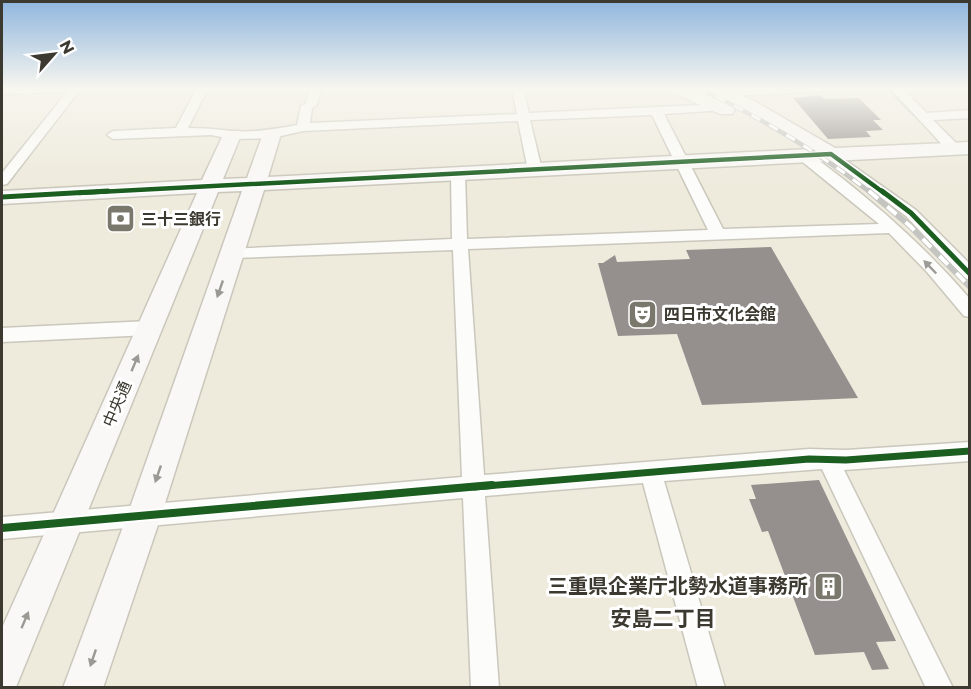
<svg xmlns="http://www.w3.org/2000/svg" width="971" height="689" font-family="Montserrat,'Noto Sans JP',sans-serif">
	<rect width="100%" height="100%" fill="#eeeadc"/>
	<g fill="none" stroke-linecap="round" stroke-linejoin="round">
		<!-- stream -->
		<path stroke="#a9b9cf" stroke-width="4" d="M889,88L915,115"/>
	</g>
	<!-- building -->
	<g fill="#958f8e">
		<path d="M820,95L825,99L859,98L881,120H873L883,130L866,131L871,137L828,139L793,98Z"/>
		<path d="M771,247L858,398L702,405L677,334L618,336L598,263H603L615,255L617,262L690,259L686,250Z"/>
		<path d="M819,480L896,641L876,642L889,669L872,670L864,652L815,655L768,531L762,532L749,499H756L751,485Z"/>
	</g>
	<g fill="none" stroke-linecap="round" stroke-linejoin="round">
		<defs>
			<g id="street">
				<path d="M2,88H86L79,91L7,184L2,185V173L67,92L2,94Z"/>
				<path d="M197,88H208L188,128C203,128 216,129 231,131C253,133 276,129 297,125L301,106L306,103L310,88H321L317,105L312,108L310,123L517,114L512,88H523L529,113L721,104L725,106V110L664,114L723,229L879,224L799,159L797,156L799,153H809C867,196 922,243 970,299V317L964,316L927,272L889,233L468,249L484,475L809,449L846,450L970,442V461L844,470L953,688H926L822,469L664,481L725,688H698L643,483L485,496L499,688H471L463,498L2,539V517L462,477L453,250L232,258L226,257L224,253L226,249L452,239L451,174L458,170L465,174L467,239L708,230L652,115L530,120L542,170L535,174L528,170L518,121L303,131L272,138L232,139L211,135L113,139L107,135L113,131L176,128Z"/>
				<path d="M770,88H842L836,91L721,96L715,93L721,90Z"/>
				<path d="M890,88H902L927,113L970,110V118L933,120L958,145L959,148L958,151H948Z"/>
				<path d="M831,150L916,210L970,264V280L964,278L906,216L826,157L825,154L826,151Z"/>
				<path d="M149,321L155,323L158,328L155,333L149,335L2,342V328Z"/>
			</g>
			<g id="secondary">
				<path d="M670,88H691L732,106L735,110L732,114H720L672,92Z"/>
				<path d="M703,88H724L756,102L835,148L970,142V154L264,190L161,516L103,688H63L127,516L242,191L218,192L16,687L2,688V628L197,193L2,204V191L202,180L223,135L225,131H239L241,135L223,179L247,178L263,134L265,130H279L281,134L268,177L809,149L744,110L705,92Z"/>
			</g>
		</defs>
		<!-- street casing -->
		<use href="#street" stroke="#cac7bc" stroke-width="3"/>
		<!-- secondary casing -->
		<use href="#secondary" stroke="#cac7bc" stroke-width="3"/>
		<!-- street -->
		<use href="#street" fill="#fcfcfa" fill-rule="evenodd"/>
		<!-- secondary -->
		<use href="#secondary" fill="#faf8f6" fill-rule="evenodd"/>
		<defs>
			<path id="rail-far1" d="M698,88C760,117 817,151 871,193"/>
			<path id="rail" d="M869,191L910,226L970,287"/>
		</defs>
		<!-- rail-far1 casing -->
		<use href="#rail-far1" stroke="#c4c4c0" stroke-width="4.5"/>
		<!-- rail casing -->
		<use href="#rail" stroke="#c4c4c0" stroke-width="6"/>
		<!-- rail-far1 -->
		<use href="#rail-far1" stroke="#fff" stroke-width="3" stroke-dasharray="10" stroke-linecap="butt"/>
		<!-- rail -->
		<use href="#rail" stroke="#fff" stroke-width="4" stroke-dasharray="12" stroke-linecap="butt"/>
		<defs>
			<path id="cycleway-far3" d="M79,193L831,154L884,193"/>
			<g id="cycleway-far2">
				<path d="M882,191L911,213L970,274"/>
				<path d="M2,197L108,191"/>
			</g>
			<path id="cycleway-far1" d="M474,487L809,459L846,460L970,451"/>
			<path id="cycleway" d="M2,528L492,485"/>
		</defs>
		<!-- cycleway-far3 casing -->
		<use href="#cycleway-far3" stroke="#fff" stroke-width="7"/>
		<!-- cycleway-far2 casing -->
		<use href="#cycleway-far2" stroke="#fff" stroke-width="8"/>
		<!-- cycleway-far1 casing -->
		<use href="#cycleway-far1" stroke="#fff" stroke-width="10"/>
		<!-- cycleway casing -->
		<use href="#cycleway" stroke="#fff" stroke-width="12"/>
		<!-- cycleway-far3 -->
		<use href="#cycleway-far3" stroke="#1b5e20" stroke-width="4.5"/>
		<!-- cycleway-far2 -->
		<use href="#cycleway-far2" stroke="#1b5e20" stroke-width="5"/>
		<!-- cycleway-far1 -->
		<use href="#cycleway-far1" stroke="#1b5e20" stroke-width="7"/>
		<!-- cycleway -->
		<use href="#cycleway" stroke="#1b5e20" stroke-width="8"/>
	</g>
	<!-- one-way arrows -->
	<defs><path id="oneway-solid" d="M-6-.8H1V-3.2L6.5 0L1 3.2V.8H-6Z" transform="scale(1.5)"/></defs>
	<use fill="#9c9b95" href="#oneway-solid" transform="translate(930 267) rotate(-134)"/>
	<g fill="#9b9993">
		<use href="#oneway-solid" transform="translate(220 289) rotate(109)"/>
		<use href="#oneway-solid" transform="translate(135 363) rotate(-67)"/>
		<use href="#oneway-solid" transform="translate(158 474) rotate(109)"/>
		<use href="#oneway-solid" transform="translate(25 620) rotate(-67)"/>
		<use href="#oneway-solid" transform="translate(93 658) rotate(109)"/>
	</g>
	<!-- sky -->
	<linearGradient id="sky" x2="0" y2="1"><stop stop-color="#8fb6de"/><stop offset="0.48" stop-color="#f7f6ef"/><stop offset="1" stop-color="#f7f6ef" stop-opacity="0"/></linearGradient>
	<rect width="971" height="184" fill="url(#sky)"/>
	<!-- icons -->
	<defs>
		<symbol id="bank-square" viewBox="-11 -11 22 22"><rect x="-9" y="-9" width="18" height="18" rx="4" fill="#7a786c" stroke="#fff"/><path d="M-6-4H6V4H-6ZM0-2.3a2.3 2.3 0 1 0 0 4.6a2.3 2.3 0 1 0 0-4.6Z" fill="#fff"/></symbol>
		<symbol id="theatre-square" viewBox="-11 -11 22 22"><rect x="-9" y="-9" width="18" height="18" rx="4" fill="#7a786c" stroke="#fff"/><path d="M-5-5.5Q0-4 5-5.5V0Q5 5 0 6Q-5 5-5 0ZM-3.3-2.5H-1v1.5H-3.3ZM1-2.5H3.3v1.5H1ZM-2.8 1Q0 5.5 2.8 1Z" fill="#fff"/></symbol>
		<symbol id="building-square" viewBox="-11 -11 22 22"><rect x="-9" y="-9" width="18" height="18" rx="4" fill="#7a786c" stroke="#fff"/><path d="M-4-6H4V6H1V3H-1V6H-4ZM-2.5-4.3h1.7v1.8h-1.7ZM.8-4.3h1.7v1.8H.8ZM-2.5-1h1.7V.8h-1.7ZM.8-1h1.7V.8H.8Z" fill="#fff"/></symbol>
	</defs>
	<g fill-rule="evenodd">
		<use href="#bank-square" x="104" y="202" width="33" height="33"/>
		<use href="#theatre-square" x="626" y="298" width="33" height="33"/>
		<use href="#building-square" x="812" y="570" width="33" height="33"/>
	</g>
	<g text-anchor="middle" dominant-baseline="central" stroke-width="6" stroke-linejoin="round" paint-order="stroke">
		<!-- poi labels -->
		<g font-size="16" font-weight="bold" fill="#3c3a30" stroke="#fff" text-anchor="start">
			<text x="141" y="219">三十三銀行</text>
			<text x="664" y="314">四日市文化会館</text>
		</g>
		<!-- street labels -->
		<g font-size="16" fill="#3c3a30" stroke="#fff">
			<text transform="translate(117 404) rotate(-67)">中央通</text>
		</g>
		<!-- near-poi labels -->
		<g font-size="20" font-weight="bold" fill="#3c3a30" stroke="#fff" text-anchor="end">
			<text x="808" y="586">三重県企業庁北勢水道事務所</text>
		</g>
		<!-- near-neighbourhood labels -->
		<g font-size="21" font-weight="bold" fill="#3c3a30" stroke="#fff">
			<text x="663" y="618">安島二丁目</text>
		</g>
	</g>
	<!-- border -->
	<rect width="971" height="689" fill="none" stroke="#3c3a30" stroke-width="6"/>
	<!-- north arrow -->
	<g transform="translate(54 54) rotate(62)" stroke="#ffffff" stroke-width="4.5" paint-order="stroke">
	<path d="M0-4.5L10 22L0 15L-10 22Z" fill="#3c3a30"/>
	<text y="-9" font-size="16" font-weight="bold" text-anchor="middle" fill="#3c3a30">N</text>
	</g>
</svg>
